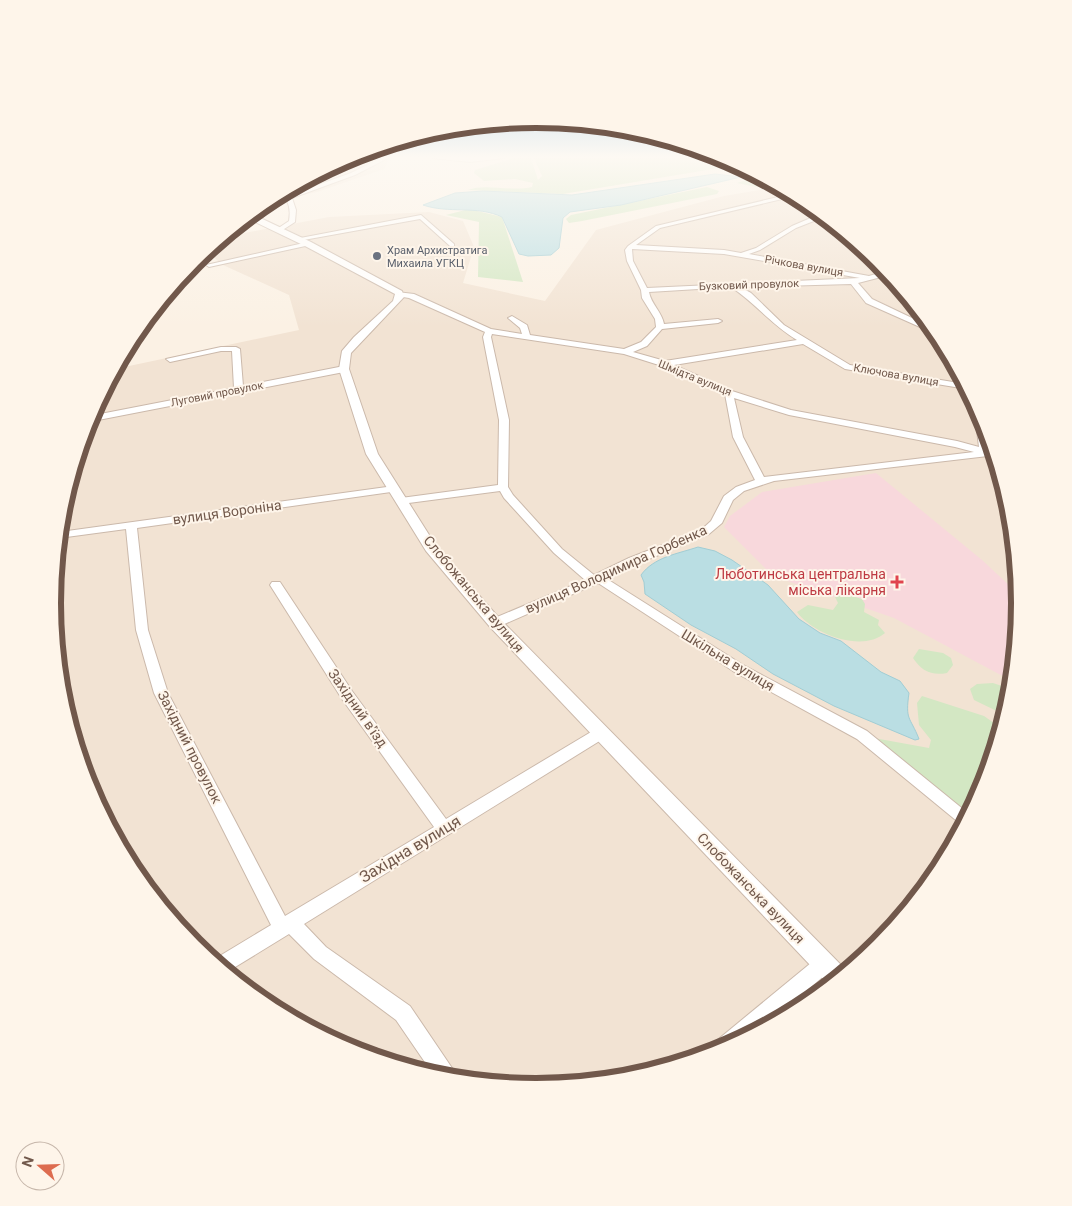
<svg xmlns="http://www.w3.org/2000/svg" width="1072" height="1206" font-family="Roboto,sans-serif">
	<rect width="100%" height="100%" fill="#fbf1e4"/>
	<!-- residential -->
	<g fill="#f2e3d3">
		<path d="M348,158H390L384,169L317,192L267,202Z"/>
		<path d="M778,187L805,201L878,261L938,335L983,418L1010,509L1019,603L1010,698L983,788L938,872L878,945L804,1005L721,1050L630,1077L536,1086L441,1077L351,1050L267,1005L194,945L134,871L89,788L62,697L53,603L62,508L89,418L115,369L299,330L289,295L223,265L206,251L223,237L329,217L429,212L463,221L474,247L463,283L545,301L596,230L724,196Z"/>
	</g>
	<!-- medical -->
	<path fill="#f8d8dc" d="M876,473L982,560L1012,588L1018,591L1019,603L1012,681L894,618L773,576L724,527L730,516L762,492Z"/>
	<!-- green -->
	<g fill="#d3e7c3">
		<path d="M514,158H531L538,180L542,176L534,158H724L737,165L563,194L468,190C485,183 512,192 532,187L533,183L515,179L484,181L474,173L475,170Z"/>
		<path d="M758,176L776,185L756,187L737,183Z"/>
		<path d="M707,187L719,191L717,194L582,221L569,223L566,219L571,215Z"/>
		<path d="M469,209L502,217L523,282L478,277L479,222L446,215Z"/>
		<path d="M836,591L862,599L865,604L864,612L879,620L878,625L885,633C862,653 813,634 797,612L808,605L833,610L838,603L834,595Z"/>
		<path d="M919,649L943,653L951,658L953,665L947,673C931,676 922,671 913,658Z"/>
		<path d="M993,683L1011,689L1005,715L974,700L970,689L977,684Z"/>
		<path d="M922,696L984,716L1001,728L983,788L967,817L874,738L929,748L931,740L919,725L917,703Z"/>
	</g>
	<!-- water -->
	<g fill="#badee3" stroke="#a1cdd4">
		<path d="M715,174L741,177L621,205L570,212L563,218L559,248L551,255L528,256L519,254L502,217C477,205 449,214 423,205L455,193L483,191L572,195Z"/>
		<path d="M698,547L715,551L732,560L768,585L799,619L820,633L841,641L881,672L900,681L909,693C905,721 910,716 919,739L915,740L834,706L773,674L736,649L691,625L645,594L644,582L641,575C654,557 677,554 698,547Z"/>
	</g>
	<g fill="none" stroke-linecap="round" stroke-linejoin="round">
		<defs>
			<g id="minor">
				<path d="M381,158H388L355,175L292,198L296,210L295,222L281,231H277V229L289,221C291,211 289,201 282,193L286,191L290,195L351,173Z"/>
				<path d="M432,158H504L470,162Z"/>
				<path d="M791,194L795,196L660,228L636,245L724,250L741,253L756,248L792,226L820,214L824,217L796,228L760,250L749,254L869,276L886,271L889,275L858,283L872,299L933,328L938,335L866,303L851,284L740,287L751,293L784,325L850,365L965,384L967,389L845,369L803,344L674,365L732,391L791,410L957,441L979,447L975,413L979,411L987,433L990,451H993L995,458L988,456L774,481L744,491L733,500L722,523L709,534L637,564L607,579L743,665L867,731L969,814L963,826L857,739L733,671L598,583L500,626H490L489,623L490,620L585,580L554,553L504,498L500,491L401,504L396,501L401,498L498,485L499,420L483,337L485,332L409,298L397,296V292L414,294L491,329L522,334L520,328L508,318L512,316L527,325L530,335L624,349L641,342L656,327L655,319L642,298L641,290L627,261L625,250L628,246L656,226ZM632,249L724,254L860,278L647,288L633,261ZM731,287C755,303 772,325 797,340L665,361L633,352L647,346L662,329L718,323L722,321L718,319L664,324C662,312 651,304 649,292ZM492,334L624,354L662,366L725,394L733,437L755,480L736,487L724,496L711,521L701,530L629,558L594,575L562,549L513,495L508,487L509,420L491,337ZM734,398L789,415L955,447L974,452L764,477L743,437Z"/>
				<path d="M421,215L454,244V246H450L420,219L298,241L295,239Z"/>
				<path d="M308,242L311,244L310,245L209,267L206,265Z"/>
				<path d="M221,347H236L240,349L243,386L344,366L348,369L344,372L88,422L90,416L234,388L232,351H221L170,362L166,359Z"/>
				<path d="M394,486L398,487V491L137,528L148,630L168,693L285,916L434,827L342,699L270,585L272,582H280L352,691L446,819L596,729L601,728L606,729L608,733L606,737L304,924L326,947L410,1006L454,1071L457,1079L433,1074L396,1020L314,959L289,934L227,972L213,960L271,925L154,693L136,630L126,529L59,538L60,532Z"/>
				<path d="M824,955L831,958L833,964L831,970L763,1027L713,1052L712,1049L715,1042L817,958Z"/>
			</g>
			<path id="tertiary" d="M252,214L311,242L402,291L404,297L351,353L349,369L378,454L438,549L500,619L846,970L829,985L490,627L426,551L366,454L339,369L342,351L354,337L393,301L395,294L305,246L247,218Z"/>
		</defs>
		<!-- minor casing -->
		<use href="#minor" stroke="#cbb9ab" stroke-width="2"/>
		<!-- tertiary casing -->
		<use href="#tertiary" stroke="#cbb9ab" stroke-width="2"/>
		<!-- minor -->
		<use href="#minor" fill="#fff" fill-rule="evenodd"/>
		<!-- tertiary -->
		<use href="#tertiary" fill="#fff" fill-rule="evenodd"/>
	</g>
	<!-- sky -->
	<linearGradient id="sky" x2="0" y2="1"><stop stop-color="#95c5e6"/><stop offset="0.48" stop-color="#fdf9f3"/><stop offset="1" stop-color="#fdf9f3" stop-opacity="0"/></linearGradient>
	<rect width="1072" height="327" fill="url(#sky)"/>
	<!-- markers -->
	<circle fill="#6b7280" stroke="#fef5ea" stroke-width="2" cx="377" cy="256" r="5"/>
	<path fill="#e0444e" stroke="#fef5ea" stroke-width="2" d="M894.5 574.5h5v5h5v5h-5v5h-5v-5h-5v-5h5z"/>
	<g text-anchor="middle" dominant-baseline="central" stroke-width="4" stroke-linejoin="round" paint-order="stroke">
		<!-- far-worship labels -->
		<g font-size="11" fill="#5b616d" stroke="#fef5ea" text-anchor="start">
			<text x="387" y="250">Храм Архистратига<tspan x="387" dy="13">Михаила УГКЦ</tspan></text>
		</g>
		<!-- far-street labels -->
		<g font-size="11" fill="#71584b" stroke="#fef5ea">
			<text transform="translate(804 266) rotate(10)">Річкова вулиця</text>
			<text transform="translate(749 285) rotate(-2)">Бузковий провулок</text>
			<text transform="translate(896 375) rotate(10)">Ключова вулиця</text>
			<text transform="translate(695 378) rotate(22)">Шмідта вулиця</text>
			<text transform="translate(217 394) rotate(-11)">Луговий провулок</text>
		</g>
		<!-- street labels -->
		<g font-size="14" fill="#71584b" stroke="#fef5ea">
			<text transform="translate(227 512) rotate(-8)">вулиця Вороніна</text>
			<text transform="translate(616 569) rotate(-24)">вулиця Володимира Горбенка</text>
			<text transform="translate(474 594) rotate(50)">Слобожанська вулиця</text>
			<text transform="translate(728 660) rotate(31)">Шкільна вулиця</text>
			<text transform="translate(358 708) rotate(55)">Західний в'їзд</text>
			<text transform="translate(190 747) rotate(63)">Західний провулок</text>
			<text transform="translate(751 888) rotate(46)">Слобожанська вулиця</text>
		</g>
		<!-- health labels -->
		<g font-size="14" fill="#be3a42" stroke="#fef5ea" text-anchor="end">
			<text x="886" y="574">Люботинська центральна<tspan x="886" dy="16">міська лікарня</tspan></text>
		</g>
		<!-- near-street labels -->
		<g font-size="16" fill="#71584b" stroke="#fef5ea">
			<text transform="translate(410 849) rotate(-31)">Західна вулиця</text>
		</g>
	</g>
	<!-- crop -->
	<path d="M0 0H1072V1206H0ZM61 603a475 475 0 1 1 950 0a475 475 0 1 1-950 0Z" fill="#fef5ea" fill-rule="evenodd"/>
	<path fill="none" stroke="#71584b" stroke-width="6" d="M61 603a475 475 0 1 1 950 0a475 475 0 1 1-950 0Z"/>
	<!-- north arrow -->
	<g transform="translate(40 1166) rotate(290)"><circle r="24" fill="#fef5ea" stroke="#c6b6aa"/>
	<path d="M0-4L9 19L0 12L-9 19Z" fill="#dd6c50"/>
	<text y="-8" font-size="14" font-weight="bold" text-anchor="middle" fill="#71584b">N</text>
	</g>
</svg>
